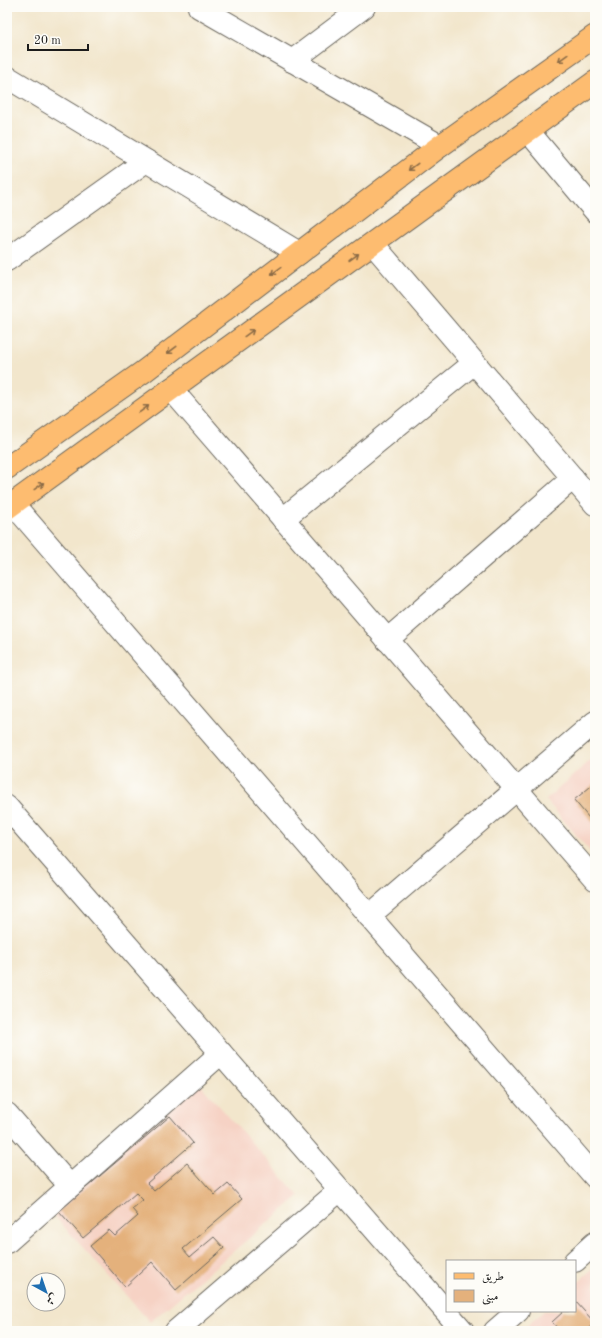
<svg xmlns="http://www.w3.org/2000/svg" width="602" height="1338" font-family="'Old Standard TT',Amiri,serif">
	<rect width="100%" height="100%" fill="#fdfcf7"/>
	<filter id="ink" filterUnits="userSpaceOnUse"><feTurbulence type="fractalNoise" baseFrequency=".025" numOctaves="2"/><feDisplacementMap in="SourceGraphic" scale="8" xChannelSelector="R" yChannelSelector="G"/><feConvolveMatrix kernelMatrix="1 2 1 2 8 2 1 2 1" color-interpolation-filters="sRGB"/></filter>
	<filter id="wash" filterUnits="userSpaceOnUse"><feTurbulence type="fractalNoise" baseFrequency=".012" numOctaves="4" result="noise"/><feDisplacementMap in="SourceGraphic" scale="16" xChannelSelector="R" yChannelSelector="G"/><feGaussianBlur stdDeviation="0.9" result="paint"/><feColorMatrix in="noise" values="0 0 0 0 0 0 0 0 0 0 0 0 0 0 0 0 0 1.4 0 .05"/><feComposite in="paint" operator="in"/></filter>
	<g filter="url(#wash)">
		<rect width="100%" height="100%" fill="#f2e6cc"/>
		<!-- built -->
		<g fill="#f6d2c4">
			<path d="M595,756V857L546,800Z"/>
			<path d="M198,1082L299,1196L150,1322L50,1211Z"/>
			<path d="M595,1267V1331H521L544,1311H575V1284Z"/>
		</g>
		<g id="blocks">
			<!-- building -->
			<g fill="#e4b17c">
				<path d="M595,783V823L594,824L574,800Z"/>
				<path d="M170,1116L193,1143L147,1183L154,1191L187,1163L215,1195L228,1184L242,1199L183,1249L190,1257L214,1237L224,1248L176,1290L152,1262L125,1287L90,1246L109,1230L115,1236L138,1216L132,1209L143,1200L136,1193L83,1238L59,1211Z"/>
				<path d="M575,1301L595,1323L587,1331H560L552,1322L564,1311H575Z"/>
			</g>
		</g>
	</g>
	<g filter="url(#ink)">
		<use href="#blocks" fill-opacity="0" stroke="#67635a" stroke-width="1"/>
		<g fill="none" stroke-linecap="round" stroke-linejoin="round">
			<defs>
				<g id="minor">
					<path d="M199,7L440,146"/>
					<path d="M292,61L364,7"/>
					<path d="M7,77L299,253"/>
					<path d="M528,131L595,211"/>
					<path d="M373,244L595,504"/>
					<path d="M7,260L146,161"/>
					<path d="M171,389L595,880"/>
					<path d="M13,504L595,1177"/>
					<path d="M283,519L474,363"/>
					<path d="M387,640L573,478"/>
					<path d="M7,807L463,1331"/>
					<path d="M369,916L595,722"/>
					<path d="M7,1114L70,1186"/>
					<path d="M7,1242L221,1053"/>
					<path d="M575,1261L595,1243"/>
					<path d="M176,1331L340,1190"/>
					<path d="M495,1331L518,1311"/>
				</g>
				<g id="major">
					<path d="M7,468L143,372L440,146L595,36"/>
					<path d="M7,508L595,82"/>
				</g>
			</defs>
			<!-- minor casing -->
			<use href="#minor" stroke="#67635a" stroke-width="24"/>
			<!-- major casing -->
			<use href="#major" stroke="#67635a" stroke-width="24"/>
			<!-- minor -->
			<use href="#minor" stroke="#fff" stroke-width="22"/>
			<!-- major -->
			<use href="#major" stroke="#fdbc70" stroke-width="22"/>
		</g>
		<!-- one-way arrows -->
		<defs><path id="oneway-shaft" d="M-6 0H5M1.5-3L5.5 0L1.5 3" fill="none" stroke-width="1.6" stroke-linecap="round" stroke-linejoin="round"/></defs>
		<g stroke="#8c6c46">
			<use href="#oneway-shaft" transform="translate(563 58) rotate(144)"/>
			<use href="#oneway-shaft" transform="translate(413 167) rotate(143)"/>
			<use href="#oneway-shaft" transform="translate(354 257) rotate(-36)"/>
			<use href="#oneway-shaft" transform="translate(276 271) rotate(143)"/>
			<use href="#oneway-shaft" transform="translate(249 333) rotate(-36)"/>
			<use href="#oneway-shaft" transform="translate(172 350) rotate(143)"/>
			<use href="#oneway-shaft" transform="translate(144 409) rotate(-36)"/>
			<use href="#oneway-shaft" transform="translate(39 486) rotate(-36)"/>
		</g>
	</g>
	<!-- margin -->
	<rect width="602" height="1338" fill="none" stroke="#fdfcf7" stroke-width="24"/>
	<!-- legend -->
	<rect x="446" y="1260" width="130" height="52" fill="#fdfcf7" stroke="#a3a29f"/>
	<rect x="454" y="1273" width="20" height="6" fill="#fdbc70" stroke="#a3a29f"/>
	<text x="482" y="1280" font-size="12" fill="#1c1c1c">طريق</text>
	<rect x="454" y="1290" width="20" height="12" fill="#e4b17c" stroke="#a3a29f"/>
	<text x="482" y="1300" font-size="12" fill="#1c1c1c">مبنى</text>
	<!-- north arrow -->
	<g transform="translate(46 1292) rotate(140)"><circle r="19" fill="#fdfcf7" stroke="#a3a29f"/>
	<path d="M0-3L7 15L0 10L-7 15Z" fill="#1f6fb2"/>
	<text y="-6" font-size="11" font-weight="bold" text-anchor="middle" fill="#1c1c1c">ش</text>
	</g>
	<!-- scale -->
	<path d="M28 44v6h60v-6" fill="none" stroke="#1c1c1c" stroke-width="2"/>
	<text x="34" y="44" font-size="12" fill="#1c1c1c" stroke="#fdfcf7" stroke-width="3" paint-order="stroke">20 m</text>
</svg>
